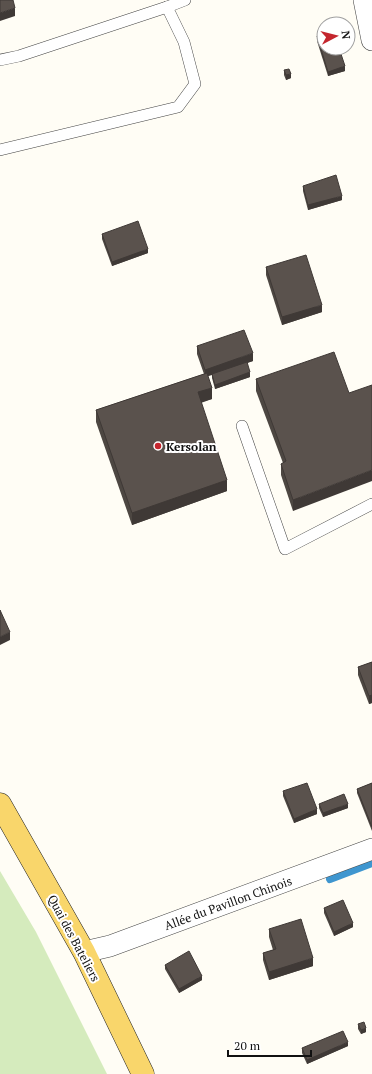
<svg xmlns="http://www.w3.org/2000/svg" width="372" height="1074" font-family="'PT Serif',serif">
	<rect width="100%" height="100%" fill="#fffdf5"/>
	<!-- green -->
	<path fill="#d5ebbd" d="M0,871L36,932L107,1074H0Z"/>
	<g fill="none" stroke-linecap="round" stroke-linejoin="round">
		<!-- stream -->
		<path stroke="#3f96cf" stroke-width="8" d="M330,879L372,863"/>
		<defs>
			<g id="service">
				<path d="M0,60L19,56L167,7"/>
				<path d="M0,150L178,107L195,84L184,42L167,7L185,0"/>
				<path d="M242,426L285,549L372,504"/>
			</g>
			<g id="minor">
				<path d="M364,0L372,40"/>
				<path d="M84,952L110,946L372,849"/>
			</g>
			<path id="primary" d="M0,804L84,952L143,1074"/>
		</defs>
		<!-- service casing -->
		<use href="#service" stroke="#444" stroke-width="12"/>
		<!-- minor casing -->
		<use href="#minor" stroke="#444" stroke-width="22"/>
		<!-- primary casing -->
		<use href="#primary" stroke="#222" stroke-width="23"/>
		<!-- service -->
		<use href="#service" stroke="#fff" stroke-width="11"/>
		<!-- minor -->
		<use href="#minor" stroke="#fff" stroke-width="21"/>
		<!-- primary -->
		<use href="#primary" stroke="#f9d66b" stroke-width="22"/>
	</g>
	<!-- wall -->
	<g fill="#4d4742">
		<path d="M317,36L345,71L328,76L317,41Z"/>
		<path d="M284,70L291,78L286,80L284,75Z"/>
		<path d="M303,186L342,200L308,210L303,191Z"/>
		<path d="M102,234L148,253L112,266L102,239Z"/>
		<path d="M266,267L322,312L282,325L266,275Z"/>
		<path d="M197,346L253,361L247,363L250,377L215,389L212,378V375L208,376L212,399L201,402L227,491L132,525L96,422V410L204,374L197,354Z"/>
		<path d="M256,379L349,393L293,511L281,475V464L283,463L256,391Z"/>
		<path d="M372,662V703L369,704L358,675V667Z"/>
		<path d="M372,783V831L357,793V789Z"/>
		<path d="M283,791L317,814L294,823L283,796Z"/>
		<path d="M319,804L348,808L323,817L319,808Z"/>
		<path d="M324,908L353,927L334,936L324,913Z"/>
		<path d="M269,929L313,966L269,980L263,960V953L273,950L269,937Z"/>
		<path d="M165,965L202,980L179,993L165,969Z"/>
		<path d="M358,1024L366,1032L361,1034L358,1029Z"/>
		<path d="M348,1046L307,1064L302,1053V1048Z"/>
	</g>
	<!-- shaded-wall -->
	<g fill="#3f3936">
		<path d="M15,8V16L0,21V13Z"/>
		<path d="M345,66V71L328,76V72Z"/>
		<path d="M291,74V78L286,80V75Z"/>
		<path d="M342,196V200L308,210V205Z"/>
		<path d="M148,249V253L112,266V262Z"/>
		<path d="M322,305V312L282,325V317Z"/>
		<path d="M253,353V361L205,377V370Z"/>
		<path d="M250,372V377L215,389V385Z"/>
		<path d="M212,388V399L198,404V392Z"/>
		<path d="M372,470V481L293,511V500Z"/>
		<path d="M227,480V491L132,525V513Z"/>
		<path d="M10,632V640L0,645V637Z"/>
		<path d="M372,695V703L369,704V696Z"/>
		<path d="M348,804V808L323,817V813Z"/>
		<path d="M317,809V814L294,823V819Z"/>
		<path d="M353,923V927L334,936V932Z"/>
		<path d="M313,958V966L269,980V972Z"/>
		<path d="M202,976V980L179,993V989Z"/>
		<path d="M366,1028V1032L361,1034V1030Z"/>
		<path d="M348,1042V1046L307,1064V1060Z"/>
	</g>
	<!-- building -->
	<g fill="#5a524d" stroke="#3f3936">
		<path d="M0,0H13L15,8L0,13Z"/>
		<path d="M324,34V48H339L345,66L328,72L317,36Z"/>
		<path d="M289,69L291,74L286,75L284,70Z"/>
		<path d="M336,175L342,196L308,205L303,186Z"/>
		<path d="M138,221L148,249L112,262L102,234Z"/>
		<path d="M306,255L322,305L282,317L266,267Z"/>
		<path d="M244,330L253,353L205,370L197,346Z"/>
		<path d="M334,352L349,393L372,385V470L293,500L281,464L286,461L256,379Z"/>
		<path d="M247,362L250,372L215,385L212,374Z"/>
		<path d="M207,373L212,388L198,392L227,480L132,513L96,410Z"/>
		<path d="M0,610L10,632L0,637Z"/>
		<path d="M372,662V695L369,696L358,667Z"/>
		<path d="M307,783L317,809L294,819L283,791Z"/>
		<path d="M372,783V827L357,789Z"/>
		<path d="M344,794L348,804L323,813L319,804Z"/>
		<path d="M343,900L353,923L334,932L324,908Z"/>
		<path d="M301,919L313,958L269,972L263,953L276,949L269,929Z"/>
		<path d="M189,951L202,976L179,989L165,965Z"/>
		<path d="M364,1022L366,1028L361,1030L358,1024Z"/>
		<path d="M343,1031L348,1042L307,1060L302,1048Z"/>
	</g>
	<!-- markers -->
	<circle fill="#c4262e" stroke="#fff" stroke-width="1.5" cx="158" cy="446" r="4"/>
	<g text-anchor="middle" dominant-baseline="central" stroke-width="4" stroke-linejoin="round" paint-order="stroke">
		<!-- poi labels -->
		<g font-size="12" font-weight="bold" fill="#111" stroke="#fff" text-anchor="start">
			<text x="166" y="446">Kersolan</text>
		</g>
		<!-- street labels -->
		<g font-size="12" fill="#111" stroke="#fff">
			<text transform="translate(228 903) rotate(-20)">Allée du Pavillon Chinois</text>
			<text transform="translate(74 938) rotate(62)">Quai des Bateliers</text>
		</g>
	</g>
	<!-- north arrow -->
	<g transform="translate(336 36) rotate(83)"><circle r="19" fill="#ffffff" stroke="#a0a0a0"/>
	<path d="M0-3L7 15L0 10L-7 15Z" fill="#c4262e"/>
	<text y="-6" font-size="11" font-weight="bold" text-anchor="middle" fill="#111111">N</text>
	</g>
	<!-- scale -->
	<path d="M228 1050v6h83v-6" fill="none" stroke="#111111" stroke-width="2"/>
	<text x="234" y="1050" font-size="12" fill="#111111" stroke="#ffffff" stroke-width="3" paint-order="stroke">20 m</text>
</svg>
